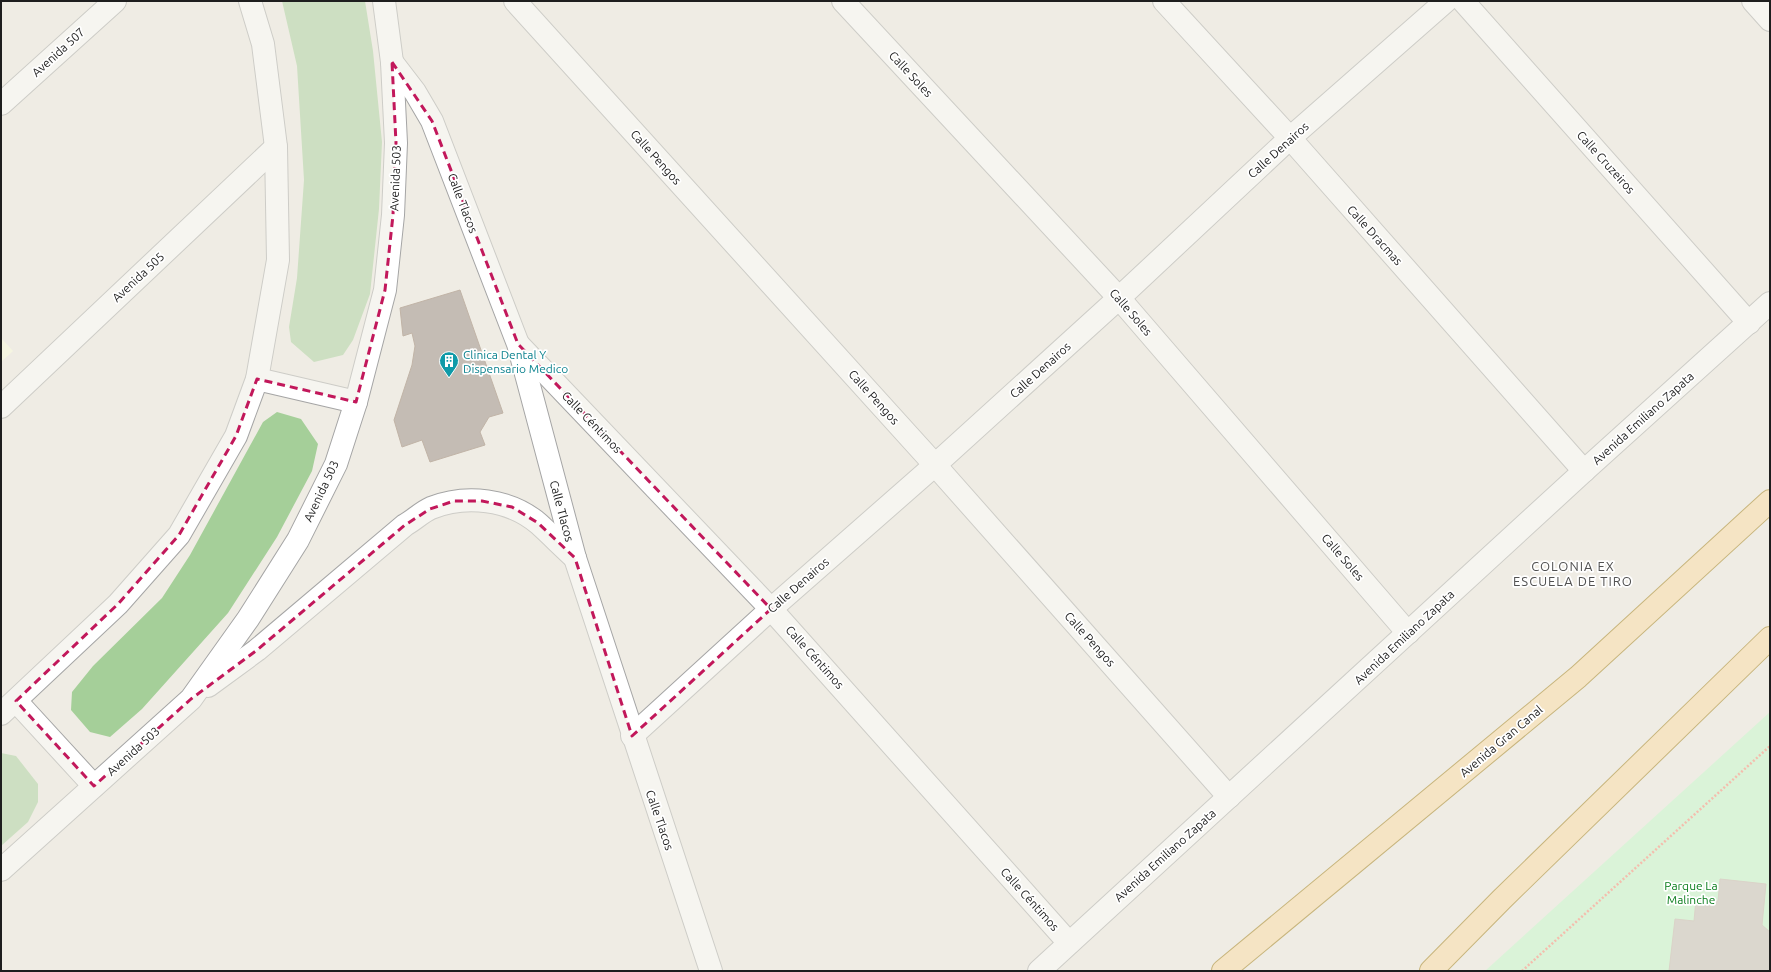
<svg xmlns="http://www.w3.org/2000/svg" width="1771" height="972" font-family="Ubuntu,sans-serif">
	<rect width="100%" height="100%" fill="#efece4"/>
	<!-- education -->
	<path fill="#fdffde" d="M1,338L13,351L1,362Z"/>
	<!-- forest -->
	<g fill="#a5cf99">
		<path d="M282,1H365L373,51L382,142L379,209L370,294L353,340L343,355L314,362L291,342L289,327L297,278L304,180L297,66Z"/>
		<path d="M277,412L301,419L318,444L312,471L277,537L228,613L142,709L110,737L90,732L71,710L72,692L93,666L162,598L190,555L263,422Z"/>
		<path d="M1,753L16,756L38,784V802L28,822L1,846Z"/>
	</g>
	<!-- park -->
	<path fill="#c1faca" d="M1770,712V971H1485Z"/>
	<!-- building -->
	<g fill="#c4bcb4" stroke="#c1b4a7">
		<path d="M460,290L503,413L489,417L480,432L485,445L430,462L422,440L402,447L394,420L412,365L415,346L412,333L403,336L400,308Z"/>
		<path d="M1720,879L1766,884L1762,925L1770,932V971H1669L1675,919L1694,921L1696,899L1718,901Z"/>
	</g>
	<g fill="none" stroke-linecap="round" stroke-linejoin="round">
		<defs>
			<g id="minor">
				<path d="M515,1L935,465L1229,797"/>
				<path d="M843,1L1119,298L1408,633"/>
				<path d="M1164,1L1290,138L1584,471"/>
				<path d="M1463,1L1749,323"/>
				<path d="M1753,1L1770,20"/>
				<path d="M392,62L415,92L432,121L518,344L575,558L711,971"/>
				<path d="M1,104L115,1"/>
				<path d="M519,345L771,609L1069,943"/>
				<path d="M1,407L276,147"/>
				<path d="M632,736L771,609L935,465L1119,298L1290,138L1446,1"/>
				<path d="M1039,971L1584,471L1770,303"/>
			</g>
			<g id="tertiary">
				<path d="M257,379L356,402"/>
				<path d="M208,686L257,650L405,525C414,520 422,512 431,508C466,494 510,499 539,524C551,535 563,547 575,558"/>
				<path d="M16,701L94,786"/>
				<path d="M1,714L118,604L179,535L236,436L257,379L278,260L276,147L263,44L250,1"/>
				<path d="M1,870L191,699L248,619L298,540L336,464L356,402L385,290L393,215L396,143L392,62L384,1"/>
			</g>
			<g id="primary">
				<path d="M1223,971L1578,677L1770,501"/>
				<path d="M1431,971L1502,899L1770,638"/>
			</g>
		</defs>
		<!-- minor casing -->
		<use href="#minor" stroke="#a5a5a5" stroke-width="24"/>
		<!-- tertiary casing -->
		<use href="#tertiary" stroke="#a5a5a5" stroke-width="24"/>
		<!-- primary casing -->
		<use href="#primary" stroke="#997100" stroke-width="24"/>
		<!-- path -->
		<path stroke="#fa846b" stroke-width="2.5" stroke-dasharray="2 2" stroke-linecap="butt" d="M1522,971L1770,746"/>
		<!-- minor -->
		<use href="#minor" stroke="#fff" stroke-width="22"/>
		<!-- tertiary -->
		<use href="#tertiary" stroke="#fff" stroke-width="22"/>
		<!-- primary -->
		<use href="#primary" stroke="#fcda9d" stroke-width="22"/>
	</g>
	<!-- marked area -->
	<path d="M0 0H1771V972H0ZM392,62L432,121L518,344L771,609L632,736L575,558L538,523L512,507L482,501H454L430,509L405,525L257,650L191,699L94,786L16,701L118,604L179,535L236,436L257,379L356,402L385,290L393,215L396,143Z" fill="#efece4" fill-opacity=".55" fill-rule="evenodd"/>
	<path fill="none" stroke="#c2185b" stroke-width="3" stroke-dasharray="8 5" stroke-linejoin="round" d="M392,62L432,121L518,344L771,609L632,736L575,558L538,523L512,507L482,501H454L430,509L405,525L257,650L191,699L94,786L16,701L118,604L179,535L236,436L257,379L356,402L385,290L393,215L396,143Z"/>
	<!-- icons -->
	<defs>
		<symbol id="building-pin" viewBox="-11 -11 22 30"><path d="M0 17L-7.5 6A9.5 9.5 0 1 1 7.5 6Z" fill="#0f9aa8" stroke="#fff"/><path d="M-4-6H4V6H1V3H-1V6H-4ZM-2.5-4.3h1.7v1.8h-1.7ZM.8-4.3h1.7v1.8H.8ZM-2.5-1h1.7V.8h-1.7ZM.8-1h1.7V.8H.8Z" fill="#fff"/></symbol>
	</defs>
	<g fill-rule="evenodd">
		<use href="#building-pin" x="438" y="350" width="22" height="30"/>
	</g>
	<g text-anchor="middle" dominant-baseline="central" stroke-width="3.5" stroke-linejoin="round" paint-order="stroke">
		<!-- street labels -->
		<g font-size="12" fill="#1e1e1e" stroke="#fff">
			<text transform="translate(58 52) rotate(-42)">Avenida 507</text>
			<text transform="translate(911 74) rotate(47)">Calle Soles</text>
			<text transform="translate(1278 150) rotate(-42)">Calle Denairos</text>
			<text transform="translate(656 157) rotate(48)">Calle Pengos</text>
			<text transform="translate(1606 162) rotate(48)">Calle Cruzeiros</text>
			<text transform="translate(395 178) rotate(-88)">Avenida 503</text>
			<text transform="translate(463 203) rotate(69)">Calle Tlacos</text>
			<text transform="translate(1375 235) rotate(48)">Calle Dracmas</text>
			<text transform="translate(138 277) rotate(-43)">Avenida 505</text>
			<text transform="translate(1131 312) rotate(49)">Calle Soles</text>
			<text transform="translate(1040 370) rotate(-42)">Calle Denairos</text>
			<text transform="translate(874 397) rotate(48)">Calle Pengos</text>
			<text transform="translate(1643 418) rotate(-42)">Avenida Emiliano Zapata</text>
			<text transform="translate(592 422) rotate(46)">Calle Céntimos</text>
			<text transform="translate(321 491) rotate(-65)">Avenida 503</text>
			<text transform="translate(562 511) rotate(75)">Calle Tlacos</text>
			<text transform="translate(1343 557) rotate(49)">Calle Soles</text>
			<text transform="translate(798 585) rotate(-41)">Calle Denairos</text>
			<text transform="translate(1404 637) rotate(-43)">Avenida Emiliano Zapata</text>
			<text transform="translate(1090 639) rotate(48)">Calle Pengos</text>
			<text transform="translate(815 657) rotate(48)">Calle Céntimos</text>
			<text transform="translate(1501 741) rotate(-40)">Avenida Gran Canal</text>
			<text transform="translate(133 751) rotate(-42)">Avenida 503</text>
			<text transform="translate(660 820) rotate(71)">Calle Tlacos</text>
			<text transform="translate(1165 855) rotate(-42)">Avenida Emiliano Zapata</text>
			<text transform="translate(1030 899) rotate(48)">Calle Céntimos</text>
		</g>
		<!-- culture labels -->
		<g font-size="12" fill="#0d838f" stroke="#fff" text-anchor="start">
			<text x="463" y="354">Clinica Dental Y<tspan x="463" dy="14">Dispensario Medico</tspan></text>
		</g>
		<!-- park labels -->
		<g font-size="12" fill="#0b7e1d" stroke="#fff">
			<text x="1691" y="885">Parque La<tspan x="1691" dy="14">Malinche</tspan></text>
		</g>
		<!-- neighbourhood labels -->
		<g font-size="13" letter-spacing="1" fill="#515151" stroke="#fff">
			<text x="1573" y="566">COLONIA EX<tspan x="1573" dy="15">ESCUELA DE TIRO</tspan></text>
		</g>
	</g>
	<!-- border -->
	<rect width="1771" height="972" fill="none" stroke="#1e1e1e" stroke-width="4"/>
</svg>
